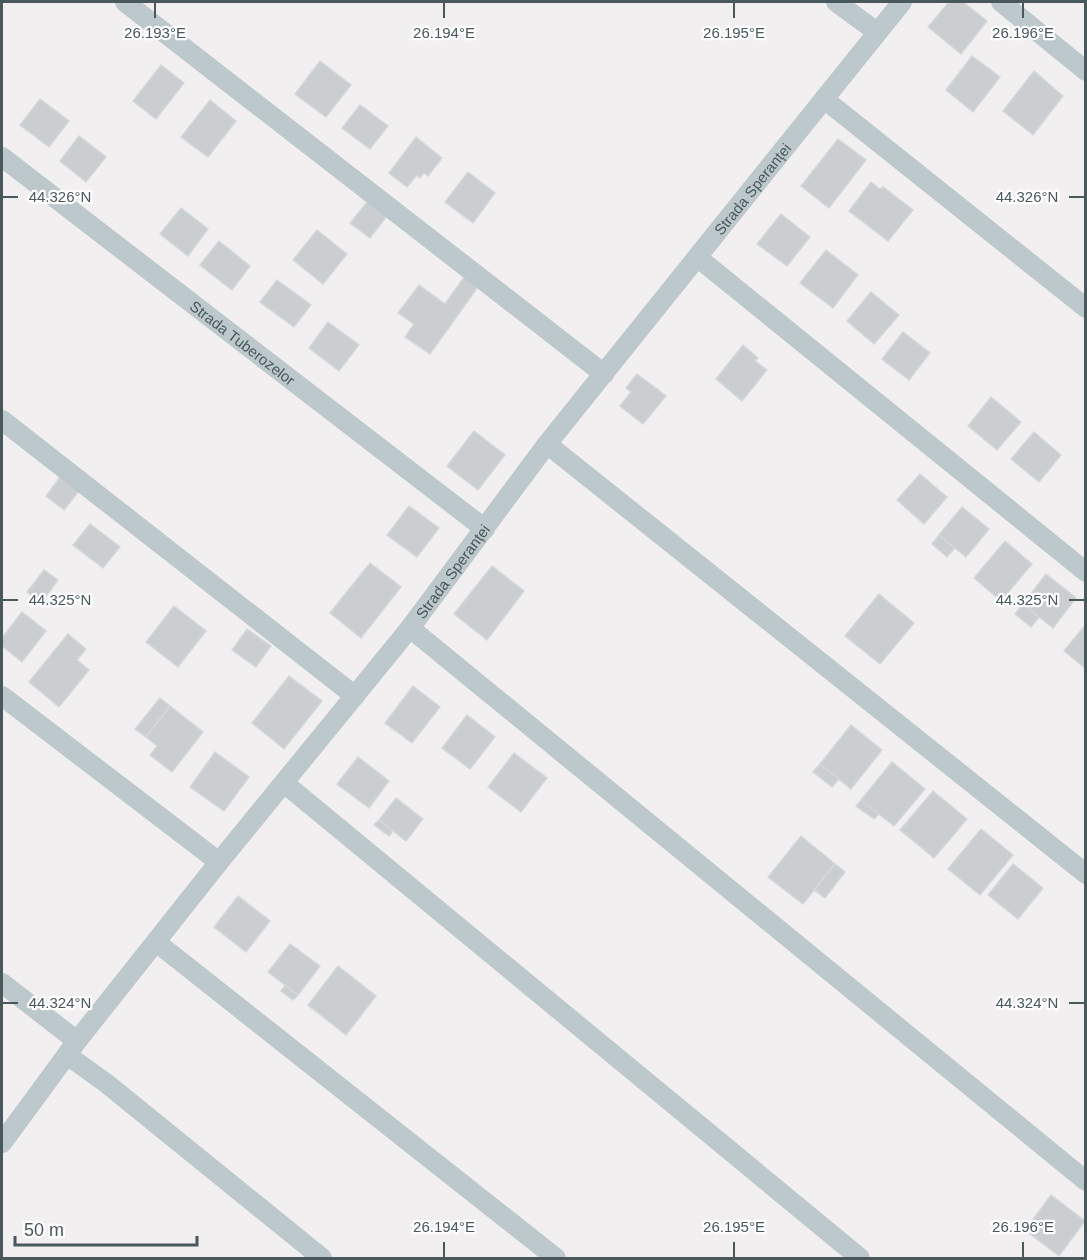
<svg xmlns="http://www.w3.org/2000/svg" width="1087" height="1260" font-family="Helvetica,sans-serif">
	<rect width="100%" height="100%" fill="#f2eff0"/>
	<!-- building -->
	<g fill="#caced0" stroke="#d4d8da" stroke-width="1.5">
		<path d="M949,2H963L987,21L961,54L928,27Z"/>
		<path d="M972,56L1000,77L973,112L946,90Z"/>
		<path d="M320,61L351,85L326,117L295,94Z"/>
		<path d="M161,65L184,83L156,119L133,101Z"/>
		<path d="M1034,71L1063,96L1033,135L1003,111Z"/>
		<path d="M40,99L69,121L49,147L20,125Z"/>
		<path d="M210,100L236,121L208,157L181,137Z"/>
		<path d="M360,105L388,126L370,149L342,128Z"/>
		<path d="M79,136L106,157L86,182L60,161Z"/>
		<path d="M416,137L442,158L428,176L424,173L420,178L417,175L407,187L389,173Z"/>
		<path d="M838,139L866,160L829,208L801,186Z"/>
		<path d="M468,172L495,193L473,223L445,202Z"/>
		<path d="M871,182L880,189L883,187L913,210L888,241L849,211Z"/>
		<path d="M368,201L387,216L370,238L350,223Z"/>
		<path d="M181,208L208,229L188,256L160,234Z"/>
		<path d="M781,214L810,237L787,266L757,244Z"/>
		<path d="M317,230L347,254L323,284L293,260Z"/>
		<path d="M219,241L250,266L232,290L200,265Z"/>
		<path d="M826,250L858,275L833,308L800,283Z"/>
		<path d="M464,277L478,287L430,354L405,337L414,324L398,313L419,285L445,304Z"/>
		<path d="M277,280L311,305L294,327L260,302Z"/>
		<path d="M871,292L899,315L874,344L847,321Z"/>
		<path d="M328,322L359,345L339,371L309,348Z"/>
		<path d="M903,332L930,353L909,380L882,359Z"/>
		<path d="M743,345L758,358L755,361L767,370L742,401L716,379Z"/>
		<path d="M637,374L666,396L643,424L620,406L631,392L626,388Z"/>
		<path d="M991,397L1021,422L997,450L968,426Z"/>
		<path d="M474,431L505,455L478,490L447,466Z"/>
		<path d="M1034,432L1061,455L1039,482L1011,459Z"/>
		<path d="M920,474L947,497L924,524L897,500Z"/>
		<path d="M60,477L79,491L64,510L46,496Z"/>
		<path d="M409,506L439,528L417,557L387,535Z"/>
		<path d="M962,507L989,529L966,557L939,535Z"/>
		<path d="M90,524L120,547L103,568L73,545Z"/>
		<path d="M939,535L955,548L947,557L932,544Z"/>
		<path d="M1005,541L1032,564L1001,601L974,578Z"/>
		<path d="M370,563L401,587L361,638L330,613Z"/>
		<path d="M492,566L524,591L487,640L454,614Z"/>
		<path d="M44,570L58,580L41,603L27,592Z"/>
		<path d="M1046,574L1076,598L1053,628L1023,604Z"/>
		<path d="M879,594L914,623L880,664L845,636Z"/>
		<path d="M1023,604L1039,617L1031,627L1015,614Z"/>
		<path d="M174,606L206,631L178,667L146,642Z"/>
		<path d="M22,612L46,631L22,662L2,646V638Z"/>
		<path d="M1086,624V669L1064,651Z"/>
		<path d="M247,629L271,646L256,667L232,650Z"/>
		<path d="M68,634L86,649L77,660L89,670L59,707L29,682Z"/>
		<path d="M289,676L322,701L284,749L252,723Z"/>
		<path d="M413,686L440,707L412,743L385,723Z"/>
		<path d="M160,698L170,706L146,737L135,729Z"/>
		<path d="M170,706L203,732L172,772L150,755L157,746L146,737Z"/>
		<path d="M467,715L495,737L470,769L442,748Z"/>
		<path d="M851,725L882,750L851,789L820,764Z"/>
		<path d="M215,752L249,777L224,811L190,787Z"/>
		<path d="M514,753L547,778L521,812L488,787Z"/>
		<path d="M358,757L389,781L369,808L337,784Z"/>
		<path d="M892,762L925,789L894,826L861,800Z"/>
		<path d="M820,764L839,779L832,787L813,772Z"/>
		<path d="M933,791L967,819L934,858L900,830Z"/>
		<path d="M396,798L423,819L406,841L379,820Z"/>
		<path d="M861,800L879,814L874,819L856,806Z"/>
		<path d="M379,820L393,831L389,836L374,825Z"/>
		<path d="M981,829L1013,855L980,895L948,869Z"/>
		<path d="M801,836L835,864L803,904L768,877Z"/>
		<path d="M835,864L845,872L825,898L814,890Z"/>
		<path d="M1013,864L1043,888L1018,919L988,895Z"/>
		<path d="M238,896L270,921L246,952L214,927Z"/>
		<path d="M290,944L320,966L298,995L268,972Z"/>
		<path d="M338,966L376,996L346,1035L308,1005Z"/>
		<path d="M285,985L298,995L293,1000L281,991Z"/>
		<path d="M1051,1195L1085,1221L1059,1256L1025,1230Z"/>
	</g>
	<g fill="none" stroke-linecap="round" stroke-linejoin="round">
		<!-- minor -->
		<g stroke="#bcc8cb" stroke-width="20">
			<path d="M125,2L604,374"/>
			<path d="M836,2L877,32"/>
			<path d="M1001,2L1086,71"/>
			<path d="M824,99L1086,308"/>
			<path id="s1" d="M2,157L485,529"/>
			<path d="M697,257L1086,572"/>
			<path d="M2,420L355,696"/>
			<path d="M547,444L1086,874"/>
			<path d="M410,628L1086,1181"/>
			<path d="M2,696L219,862"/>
			<path d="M284,783L860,1258"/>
			<path d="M156,942L556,1258"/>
			<path d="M2,983L77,1041"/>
			<path d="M67,1055L106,1083L322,1258"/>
			<path id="s2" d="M2,1143L77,1041L219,862L410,628L547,444L902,2"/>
		</g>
	</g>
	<!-- ticks -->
	<path fill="none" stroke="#49585b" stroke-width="2" d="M155,3V18M444,3V18M734,3V18M1023,3V18M3,197H18M1069,197H1084M3,600H18M1069,600H1084M3,1003H18M1069,1003H1084M444,1242V1257M734,1242V1257M1023,1242V1257"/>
	<g text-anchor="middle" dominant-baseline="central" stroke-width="4.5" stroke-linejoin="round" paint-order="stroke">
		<!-- street labels -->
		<g font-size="15" fill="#49585b" stroke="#fff">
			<text stroke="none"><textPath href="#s2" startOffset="1214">Strada Speranței</textPath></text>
			<text stroke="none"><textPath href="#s1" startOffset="304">Strada Tuberozelor</textPath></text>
			<text stroke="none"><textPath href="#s2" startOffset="728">Strada Speranței</textPath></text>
		</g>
	</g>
	<g font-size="15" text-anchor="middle" fill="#49585b" stroke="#fff" stroke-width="4.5" stroke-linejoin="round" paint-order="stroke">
		<text x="155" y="38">26.193°E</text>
		<text x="444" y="38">26.194°E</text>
		<text x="734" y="38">26.195°E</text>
		<text x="1023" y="38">26.196°E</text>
		<text x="60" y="202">44.326°N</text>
		<text x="1027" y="202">44.326°N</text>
		<text x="60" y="605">44.325°N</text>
		<text x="1027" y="605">44.325°N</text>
		<text x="60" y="1008">44.324°N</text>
		<text x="1027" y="1008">44.324°N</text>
		<text x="444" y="1232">26.194°E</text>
		<text x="734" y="1232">26.195°E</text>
		<text x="1023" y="1232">26.196°E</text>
	</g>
	<!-- border -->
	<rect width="1087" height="1260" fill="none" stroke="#49585b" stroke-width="6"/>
	<!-- scale -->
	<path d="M15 1236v9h182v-9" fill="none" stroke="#49585b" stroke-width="3"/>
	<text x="24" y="1236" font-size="18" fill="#49585b" stroke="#ffffff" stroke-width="4.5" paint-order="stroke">50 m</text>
</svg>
